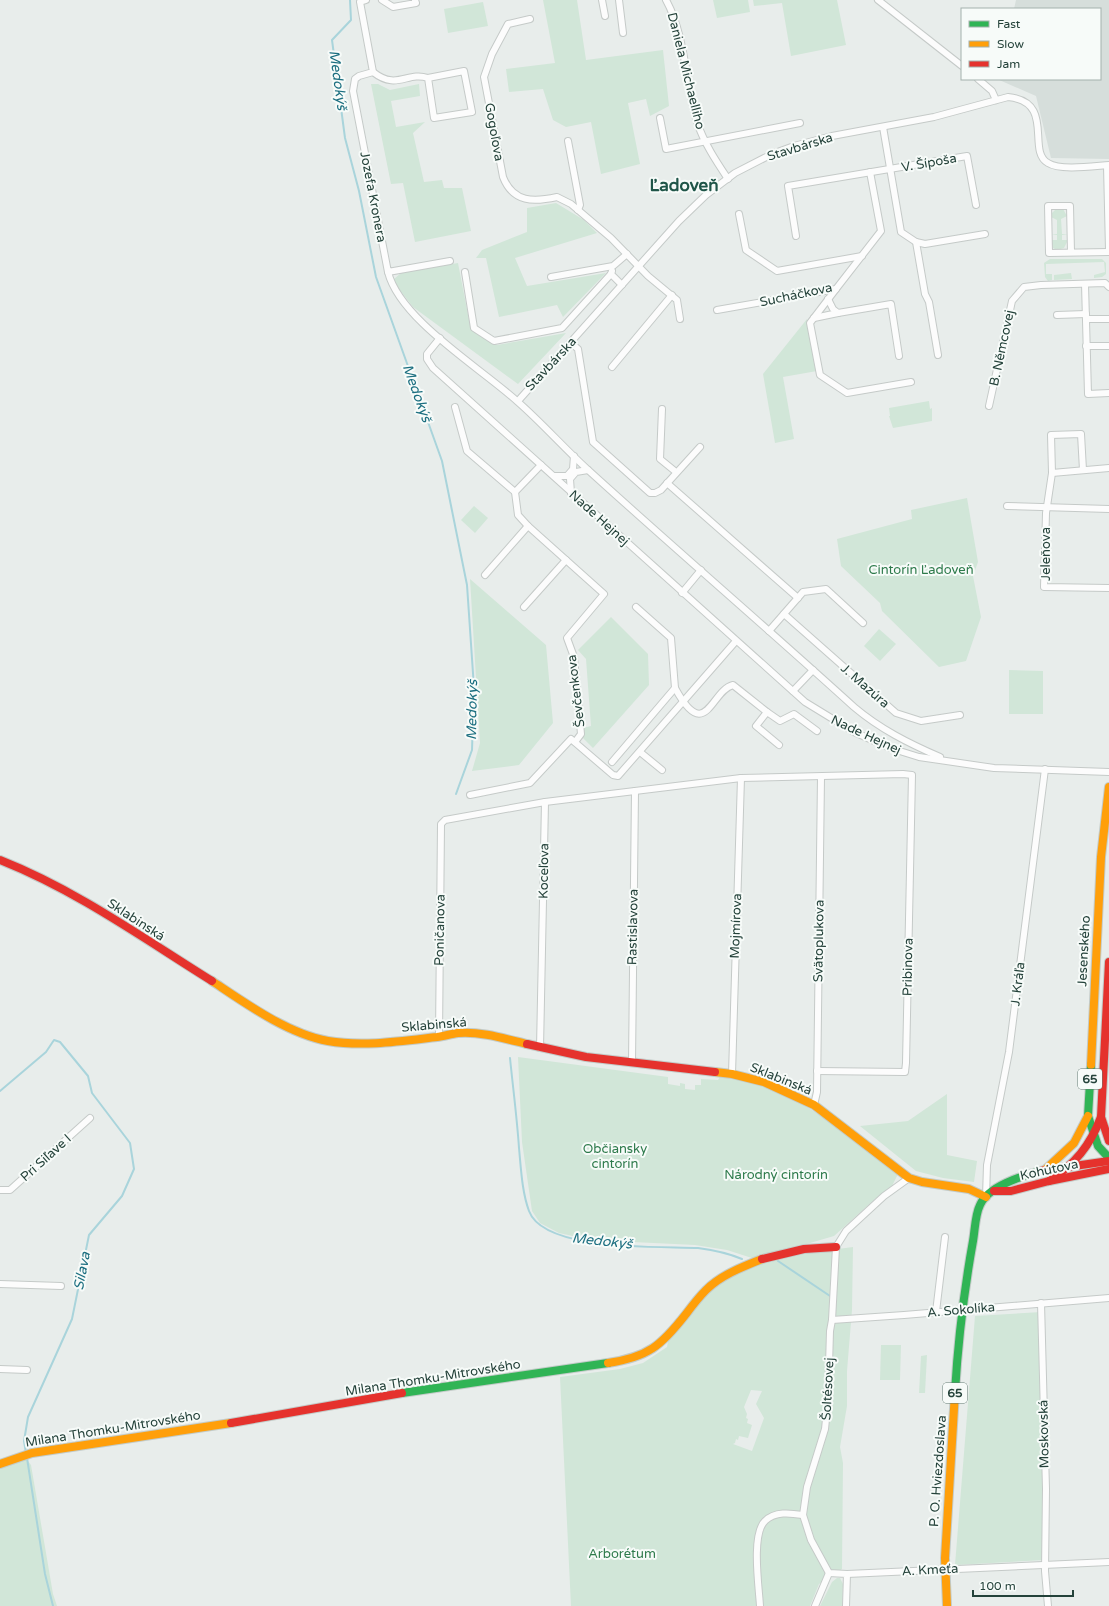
<svg xmlns="http://www.w3.org/2000/svg" width="1109" height="1606" font-family="'Varela Round',sans-serif">
	<rect width="100%" height="100%" fill="#e8edeb"/>
	<!-- built -->
	<path fill="#d6dedb" d="M1016,0H1109V159L1051,158L1036,96L997,79H1100V9H1014Z"/>
	<!-- green -->
	<g fill="#d1e6d8" fill-rule="evenodd">
		<path d="M543,0H577L586,60L663,50L669,106L650,116L646,99L628,103L640,164L601,174L591,122L566,127L553,120L543,89L509,92L506,69L555,63Z"/>
		<path d="M713,0H748L750,12L717,18Z"/>
		<path d="M753,0H837L846,45L791,56L782,3L754,6Z"/>
		<path d="M483,2L488,26L448,33L444,9Z"/>
		<path d="M371,84H378L390,90L419,84L420,96L391,101L396,127L425,122L413,133L424,182L442,180L444,188H462L471,231L415,242L403,183L391,184Z"/>
		<path d="M556,203L584,220L597,233L515,258L527,286L606,273L563,317L557,305L499,317L486,258H476L482,250L527,232V208Z"/>
		<path d="M1057,208L1063,209L1067,216L1061,219L1062,234L1068,235H1062V240H1068L1064,248L1057,250L1053,248L1051,240H1057V235H1051L1057,234V220L1051,217V214Z"/>
		<path d="M1050,259H1102L1106,263V274L1102,277L1094,278V275L1105,272L1104,262L1046,264V274H1052V280L1048,281L1045,277L1044,263Z"/>
		<path d="M458,263L471,330L497,345L566,333L518,384L413,307L395,284L394,279L401,273Z"/>
		<path d="M1071,273L1072,279L1054,280V275Z"/>
		<path d="M807,319L817,371L783,377L794,439L775,443L763,374Z"/>
		<path d="M929,401L930,409L932,408V421L893,428L889,416H890L889,408Z"/>
		<path d="M967,498L978,562L973,576L981,617L966,661L939,667L882,611L880,603L841,566L837,539L912,519L911,510Z"/>
		<path d="M474,506L488,518L475,533L461,520Z"/>
		<path d="M470,579L546,645L553,723L519,765L472,771L480,743Z"/>
		<path d="M611,617L648,654L649,685L593,748L583,738V728L591,726L586,659L578,650Z"/>
		<path d="M879,629L896,644L880,661L864,646Z"/>
		<path d="M1009,670L1043,671V714H1009Z"/>
		<path d="M518,1057L668,1077V1084L680,1086V1083L685,1084V1089L695,1090V1085H701V1079L718,1080L720,1077C793,1084 843,1132 898,1174L891,1188L875,1199L834,1236L755,1259L727,1250L695,1245L591,1240L559,1233L540,1223L532,1211L522,1142Z"/>
		<path d="M947,1094V1155L977,1161L974,1182L943,1178L916,1171L860,1126L908,1121Z"/>
		<path d="M853,1247L852,1310L847,1371V1406L840,1447L843,1463L842,1569L819,1584L810,1606H571L560,1377L620,1369L643,1363L667,1347L668,1341C682,1324 696,1304 712,1290C751,1258 804,1253 853,1247ZM751,1390L762,1391L756,1404L764,1418L752,1451L733,1444L735,1443L736,1439L738,1440L739,1436L748,1438L752,1425L747,1423L748,1419L746,1418L747,1414L744,1407Z"/>
		<path d="M1041,1312L1045,1560L955,1565L975,1316Z"/>
		<path d="M881,1345H901L900,1380H880Z"/>
		<path d="M927,1355L925,1393H919L921,1356Z"/>
		<path d="M24,1456L31,1465L53,1594L57,1606H0V1467Z"/>
		<path d="M837,1578H840L843,1584L842,1606H820L832,1582Z"/>
	</g>
	<g fill="none" stroke-linecap="round" stroke-linejoin="round">
		<!-- stream -->
		<g stroke="#a9d4db" stroke-width="2">
			<path d="M350,0L351,20L332,40L345,138L359,191L376,277L442,461L467,585L474,688L472,750L456,794"/>
			<path d="M510,1058C513,1088 517,1118 519,1148C521,1169 522,1192 529,1211C544,1252 661,1246 698,1248C713,1250 728,1253 742,1259"/>
			<path d="M0,1091L46,1052L54,1040L60,1042L88,1076L92,1093L130,1143L134,1169L122,1196L89,1235L72,1319L28,1417L24,1441L26,1453"/>
			<path d="M778,1261L830,1296"/>
			<path d="M27,1458L45,1574L53,1606"/>
		</g>
		<defs>
			<g id="street">
				<path d="M366,0L360,2L373,72L359,76L355,79L353,91L388,272L450,261"/>
				<path d="M382,0L393,7L416,3L415,0"/>
				<path d="M602,0L605,16"/>
				<path d="M619,0L623,33"/>
				<path d="M666,0C685,34 686,84 697,122C704,143 716,161 728,179"/>
				<path d="M878,0L962,66"/>
				<path d="M530,19L508,24L492,54L484,77L503,177C513,203 534,202 557,197L571,204L611,238L648,276L677,300L680,319"/>
				<path d="M373,72C397,91 407,71 428,78L464,71L472,112L434,118L428,78"/>
				<path d="M978,79L992,91L996,100"/>
				<path d="M660,118L666,149L800,123"/>
				<path d="M883,127L901,232L916,242L925,294L929,302L938,355"/>
				<path d="M568,141L580,205L578,210"/>
				<path d="M1107,166L1109,250"/>
				<path d="M739,214L746,250L777,271L862,256"/>
				<path d="M796,236L788,186L967,156L976,205"/>
				<path d="M916,242L925,244L985,234"/>
				<path d="M1071,252L1070,206H1048L1049,253L1109,252"/>
				<path d="M612,271L611,274L622,285"/>
				<path d="M388,272C400,320 481,368 518,402C542,423 563,447 587,469C675,549 766,627 854,707C880,729 908,743 940,757"/>
				<path d="M465,272L474,328L494,341L562,328L611,274"/>
				<path d="M551,277L613,266L627,254"/>
				<path d="M1085,284L1088,394L1109,393"/>
				<path d="M836,289L810,323L820,375L847,393L911,382"/>
				<path d="M828,299L833,309L838,313L891,304L899,356"/>
				<path d="M717,310L836,289L881,231L870,172"/>
				<path d="M1057,315L1086,314"/>
				<path d="M814,318L838,313"/>
				<path d="M1086,319H1109"/>
				<path d="M440,338L427,354V359L433,368L805,702L854,732L890,748L919,757L994,768L1109,772"/>
				<path d="M571,343L578,349L593,442L650,493H655L661,490L700,447"/>
				<path d="M1086,346H1109"/>
				<path d="M612,367L672,295"/>
				<path d="M518,401L679,221L706,195L735,173L772,154L794,146L832,136L934,117L1008,97C1056,102 1026,151 1048,163C1060,171 1094,166 1109,165"/>
				<path d="M989,406L1012,301L1024,287L1041,285L1105,283L1109,287"/>
				<path d="M455,407L467,451L515,492L518,515L528,526L604,594L567,638L574,657L581,734L575,742"/>
				<path d="M662,409L660,459L676,472"/>
				<path d="M1083,470L1081,434L1051,435L1052,473L1046,513L1044,587L1109,588"/>
				<path d="M1052,473L1109,468"/>
				<path d="M554,476H567L573,469L574,456"/>
				<path d="M667,483L798,598"/>
				<path d="M515,492L541,465"/>
				<path d="M571,493L570,479L576,472L588,470"/>
				<path d="M1007,506L1109,509"/>
				<path d="M485,575L528,526"/>
				<path d="M682,593L701,570"/>
				<path d="M524,607L566,560"/>
				<path d="M784,614L896,713L921,721L960,715"/>
				<path d="M769,631L803,592L826,589L863,623"/>
				<path d="M675,688C706,745 711,690 733,685L767,712"/>
				<path d="M793,691L813,670"/>
				<path d="M779,745L756,726L767,712L780,721L794,714L817,731"/>
				<path d="M640,752L662,770"/>
				<path d="M612,762L675,688L671,638L636,607"/>
				<path d="M470,795L530,783L571,739L613,775L618,776L736,641"/>
				<path d="M545,802L741,778L903,774L912,775L906,1063L905,1072L817,1071"/>
				<path d="M439,1037L441,824L445,820L545,802L540,1048"/>
				<path d="M632,1063L635,791"/>
				<path d="M732,1074L741,778"/>
				<path d="M814,1105L817,1092L821,777"/>
				<path d="M0,1190H10L90,1118"/>
				<path d="M986,1197L987,1165L1009,1052L1045,769"/>
				<path d="M0,1284L61,1286"/>
				<path d="M1041,1303L1046,1489L1045,1571L1048,1606"/>
				<path d="M936,1312L945,1237"/>
				<path d="M832,1320L904,1315L1109,1298"/>
				<path d="M0,1369L27,1370"/>
				<path d="M847,1574L1109,1562"/>
				<path d="M760,1606C759,1588 751,1534 765,1521C775,1511 790,1513 803,1515"/>
				<path d="M815,1606L829,1573"/>
				<path d="M846,1606L847,1574L829,1573L811,1540L803,1515L807,1487L825,1429L828,1400L830,1331L832,1320L836,1247L846,1231L884,1196L909,1178"/>
			</g>
			<g id="fast">
				<path d="M1091,1065L1088,1116L1098,1146L1109,1158"/>
				<path d="M955,1392C958,1341 964,1291 973,1241C975,1230 975,1215 980,1205C988,1186 1022,1176 1040,1171"/>
				<path d="M402,1393L608,1363"/>
			</g>
			<g id="slow">
				<path d="M212,981C245,1003 288,1034 328,1041C363,1047 402,1041 437,1037C444,1036 451,1034 458,1033C480,1031 506,1039 527,1044"/>
				<path d="M1091,1065L1101,857L1109,787"/>
				<path d="M715,1072L732,1074L764,1082L814,1105L909,1178L922,1182L969,1189L986,1197"/>
				<path d="M1046,1169L1074,1143L1088,1116"/>
				<path d="M608,1363C648,1357 661,1346 686,1314C692,1306 698,1298 706,1290C721,1275 742,1267 762,1259"/>
				<path d="M0,1464L32,1453L231,1423"/>
				<path d="M947,1606L945,1558L955,1392"/>
			</g>
			<g id="jam">
				<path d="M0,860C76,890 143,938 212,981"/>
				<path d="M527,1044L586,1057L715,1072"/>
				<path d="M1101,1117L1109,1141"/>
				<path d="M1040,1171L1109,1161"/>
				<path d="M1049,1181C1075,1164 1090,1146 1101,1117L1109,962"/>
				<path d="M994,1191H1011L1049,1181L1109,1169"/>
				<path d="M762,1259L804,1249L836,1247"/>
				<path d="M231,1423L402,1393"/>
			</g>
		</defs>
		<!-- street casing -->
		<use href="#street" stroke="#c5cac8" stroke-width="8"/>
		<!-- fast casing -->
		<use href="#fast" stroke="#c3cbc8" stroke-width="10"/>
		<!-- slow casing -->
		<use href="#slow" stroke="#c3cbc8" stroke-width="10"/>
		<!-- jam casing -->
		<use href="#jam" stroke="#c3cbc8" stroke-width="10"/>
		<!-- street -->
		<use href="#street" stroke="#fcfcfc" stroke-width="6"/>
		<!-- fast -->
		<use href="#fast" stroke="#30b455" stroke-width="8"/>
		<!-- slow -->
		<use href="#slow" stroke="#ff9f0a" stroke-width="8"/>
		<!-- jam -->
		<use href="#jam" stroke="#e5322d" stroke-width="8"/>
	</g>
	<g text-anchor="middle" dominant-baseline="central" stroke-width="4" stroke-linejoin="round" paint-order="stroke">
		<!-- shield labels -->
		<g fill="#f7fbf9" stroke="#637a73" stroke-width="1">
			<rect x="1078" y="1069" width="24" height="20" rx="3"/>
			<rect x="943" y="1383" width="24" height="20" rx="3"/>
		</g>
		<g font-size="12" font-weight="bold" fill="#24423a">
			<text x="1090" y="1079">65</text>
			<text x="955" y="1393">65</text>
		</g>
		<!-- street labels -->
		<g font-size="13" fill="#24423a" stroke="#f7fbf9">
			<text transform="translate(686 71) rotate(76)">Daniela Michaelliho</text>
			<text transform="translate(494 132) rotate(80)">Gogoľova</text>
			<text transform="translate(800 147) rotate(-17)">Stavbárska</text>
			<text transform="translate(929 163) rotate(-10)">V. Šípoša</text>
			<text transform="translate(373 197) rotate(79)">Jozefa Kronera</text>
			<text transform="translate(796 295) rotate(-12)">Sucháčkova</text>
			<text transform="translate(1002 348) rotate(-78)">B. Němcovej</text>
			<text transform="translate(551 364) rotate(-47)">Stavbárska</text>
			<text transform="translate(599 518) rotate(42)">Nade Hejnej</text>
			<text transform="translate(1046 554) rotate(-90)">Jeleňova</text>
			<text transform="translate(865 686) rotate(41)">J. Mazúra</text>
			<text transform="translate(576 691) rotate(-97)">Ševčenkova</text>
			<text transform="translate(866 735) rotate(25)">Nade Hejnej</text>
			<text transform="translate(544 871) rotate(-89)">Koceľova</text>
			<text transform="translate(136 920) rotate(33)">Sklabinská</text>
			<text transform="translate(736 926) rotate(-88)">Mojmírova</text>
			<text transform="translate(633 927) rotate(-89)">Rastislavova</text>
			<text transform="translate(440 930) rotate(-89)">Poničanova</text>
			<text transform="translate(819 941) rotate(-89)">Svätoplukova</text>
			<text transform="translate(1084 951) rotate(-87)">Jesenského</text>
			<text transform="translate(908 967) rotate(-89)">Pribinova</text>
			<text transform="translate(1018 984) rotate(-83)">J. Kráľa</text>
			<text transform="translate(434 1025) rotate(-5)">Sklabinská</text>
			<text transform="translate(781 1079) rotate(22)">Sklabinská</text>
			<text transform="translate(46 1158) rotate(-42)">Pri Siľave I</text>
			<text transform="translate(1049 1170) rotate(-12)">Kohútova</text>
			<text transform="translate(961 1310) rotate(-5)">A. Sokolíka</text>
			<text transform="translate(433 1378) rotate(-9)">Milana Thomku-Mitrovského</text>
			<text transform="translate(828 1389) rotate(-87)">Šoltésovej</text>
			<text transform="translate(113 1429) rotate(-9)">Milana Thomku-Mitrovského</text>
			<text transform="translate(1044 1434) rotate(-91)">Moskovská</text>
			<text transform="translate(938 1471) rotate(-86)">P. O. Hviezdoslava</text>
			<text transform="translate(930 1570) rotate(-3)">A. Kmeťa</text>
		</g>
		<!-- park labels -->
		<g font-size="13" fill="#2d7a4b" stroke="#f7fbf9">
			<text x="921" y="570">Cintorín Ľadoveň</text>
			<text x="615" y="1149">Občiansky<tspan x="615" dy="15">cintorín</tspan></text>
			<text x="776" y="1175">Národný cintorín</text>
			<text x="622" y="1554">Arborétum</text>
		</g>
		<!-- water labels -->
		<g font-size="14" font-style="italic" fill="#1c6f80" stroke="#f7fbf9">
			<text transform="translate(338 80) rotate(82)">Medokýš</text>
			<text transform="translate(417 393) rotate(70)">Medokýš</text>
			<text transform="translate(472 710) rotate(-89)">Medokýš</text>
			<text transform="translate(602 1241) rotate(6)">Medokýš</text>
			<text transform="translate(82 1271) rotate(-79)">Silava</text>
		</g>
		<!-- district labels -->
		<g font-size="17" font-weight="bold" fill="#1f5548" stroke="#f7fbf9">
			<text x="684" y="185">Ľadoveň</text>
		</g>
	</g>
	<!-- legend -->
	<rect x="961" y="8" width="140" height="72" fill="#f7fbf9" stroke="#a3b1ad"/>
	<rect x="969" y="21" width="20" height="6" fill="#30b455" stroke="#a3b1ad"/>
	<text x="997" y="28" font-size="12" fill="#24423a">Fast</text>
	<rect x="969" y="41" width="20" height="6" fill="#ff9f0a" stroke="#a3b1ad"/>
	<text x="997" y="48" font-size="12" fill="#24423a">Slow</text>
	<rect x="969" y="61" width="20" height="6" fill="#e5322d" stroke="#a3b1ad"/>
	<text x="997" y="68" font-size="12" fill="#24423a">Jam</text>
	<!-- scale -->
	<path d="M973 1590v6h100v-6" fill="none" stroke="#24423a" stroke-width="2"/>
	<text x="979" y="1590" font-size="12" fill="#24423a" stroke="#f7fbf9" stroke-width="3" paint-order="stroke">100 m</text>
</svg>
